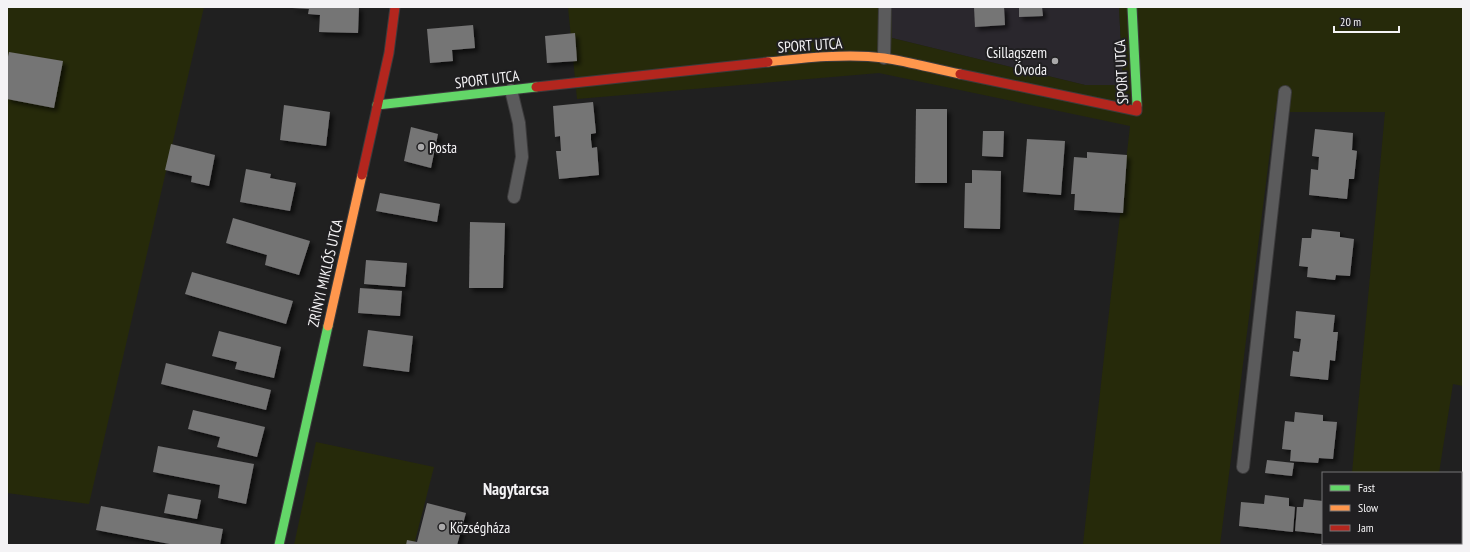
<svg xmlns="http://www.w3.org/2000/svg" width="1470" height="552" font-family="'PT Sans Narrow',sans-serif">
	<defs>
		<filter id="shadow"><feDropShadow dx="3.5" dy="3.5" stdDeviation="2" flood-color="#0009"/></filter>
	</defs>
	<rect width="100%" height="100%" fill="#202020"/>
	<!-- built -->
	<path fill="#2a272d" d="M892,7H1119L1123,85H1085L892,38Z"/>
	<!-- green -->
	<g fill="#262a0a">
		<path d="M7,7H204L89,504L7,493Z"/>
		<path d="M568,7H892V38L1085,85H1123L1119,7H1463V386L1453,384L1439,473H1352L1385,112H1275L1220,545L1083,544L1130,126L879,73L577,99Z"/>
		<path d="M316,442L434,467L414,545H294Z"/>
		<path d="M1346,543H1427V545H1345Z"/>
	</g>
	<!-- building -->
	<g fill="#757475" filter="url(#shadow)">
		<path d="M292,7H359L358,33L319,32L320,15L308,14L309,9L292,8Z"/>
		<path d="M974,7H1004L1005,25L975,27Z"/>
		<path d="M1019,7H1042L1043,16L1019,17Z"/>
		<path d="M473,25L475,48L452,50L453,61L430,63L427,29Z"/>
		<path d="M575,33L577,61L547,63L545,36Z"/>
		<path d="M9,52L63,61L54,108L7,99V61Z"/>
		<path d="M593,102L596,133L591,134V140L592,148L597,147L599,175L559,179L556,151H561L560,136L555,137L553,106Z"/>
		<path d="M284,105L330,112L326,146L280,140Z"/>
		<path d="M916,109H947V183H915Z"/>
		<path d="M411,127L438,134L431,168L404,161Z"/>
		<path d="M1315,129L1353,133L1352,150L1357,151L1354,179H1349L1347,199L1309,195L1311,169L1318,170L1319,157L1312,156Z"/>
		<path d="M983,131H1004L1003,157L982,156Z"/>
		<path d="M1027,139L1065,141L1061,195L1023,192Z"/>
		<path d="M171,144L215,155L209,186L191,182L192,176L165,170Z"/>
		<path d="M1087,152L1127,155L1123,213L1074,210L1075,194H1071L1074,157L1087,158Z"/>
		<path d="M246,169L271,174L270,178L296,183L290,211L240,202Z"/>
		<path d="M972,170L1001,171L1000,229L964,228L965,183H972Z"/>
		<path d="M380,193L440,204L437,222L376,211Z"/>
		<path d="M233,218L310,241L299,275L265,265L267,255L226,243Z"/>
		<path d="M470,222L505,223L503,288H469Z"/>
		<path d="M1312,229L1340,232V237L1354,239L1350,276L1336,275L1335,280L1307,277L1308,267L1299,266L1302,238H1311Z"/>
		<path d="M366,260L407,263L405,287L364,284Z"/>
		<path d="M192,272L293,301L286,324L185,294Z"/>
		<path d="M360,288L402,291L400,316L358,313Z"/>
		<path d="M1296,311L1335,315L1333,332H1338L1335,361L1330,360L1328,380L1290,376L1293,351L1299,352L1301,339L1294,338Z"/>
		<path d="M368,330L413,336L409,372L363,366Z"/>
		<path d="M219,331L281,347L274,378L235,369L237,362L212,356Z"/>
		<path d="M166,363L271,390L266,410L161,384Z"/>
		<path d="M193,410L265,427L257,457L217,447L220,437L188,429Z"/>
		<path d="M1295,412L1323,415V421L1337,422L1333,459L1319,458L1318,463L1290,461L1291,450L1282,449L1285,421L1294,422Z"/>
		<path d="M158,446L254,464L246,504L218,498L220,485L153,472Z"/>
		<path d="M1267,460L1294,463L1292,476L1265,473Z"/>
		<path d="M168,494L201,500L197,519L164,513Z"/>
		<path d="M1265,495L1289,498V506L1295,507L1293,532L1239,526L1241,502L1264,504Z"/>
		<path d="M1304,499L1323,501V534L1295,531L1297,507H1303Z"/>
		<path d="M427,503L466,513L457,545H406L407,540L417,542Z"/>
		<path d="M101,506L223,529L220,545H175L96,530Z"/>
	</g>
	<g fill="none" stroke-linecap="round" stroke-linejoin="round">
		<defs>
			<g id="lane">
				<path d="M884,58L885,7"/>
				<path d="M511,90L519,123L522,157L514,197"/>
				<path d="M1243,467L1285,92"/>
			</g>
			<g id="fast">
				<path d="M1132,7L1137,105"/>
				<path d="M377,105L536,87"/>
				<path d="M279,545L328,326"/>
			</g>
			<g id="slow">
				<path d="M768,62C803,58 849,53 884,58C910,62 935,69 960,74"/>
				<path d="M328,326L362,175"/>
			</g>
			<g id="jam">
				<path d="M960,74L1137,111V105"/>
				<path d="M536,87L768,62"/>
				<path d="M362,175L389,53L395,7"/>
			</g>
		</defs>
		<!-- lane casing -->
		<use href="#lane" stroke="#3c3b3c" stroke-width="14"/>
		<!-- fast casing -->
		<use href="#fast" stroke="#3c3b3c" stroke-width="11"/>
		<!-- slow casing -->
		<use href="#slow" stroke="#3c3b3c" stroke-width="11"/>
		<!-- jam casing -->
		<use href="#jam" stroke="#3c3b3c" stroke-width="11"/>
		<!-- lane -->
		<use href="#lane" stroke="#5b5b5c" stroke-width="12"/>
		<!-- fast -->
		<use href="#fast" stroke="#63d668" stroke-width="9"/>
		<!-- slow -->
		<use href="#slow" stroke="#ff974d" stroke-width="9"/>
		<!-- jam -->
		<use href="#jam" stroke="#b3261e" stroke-width="9"/>
	</g>
	<!-- markers -->
	<g fill="#aaa9aa" stroke="#201f21" stroke-width="1.5">
		<circle cx="1055" cy="61" r="4"/>
		<circle cx="421" cy="147" r="4"/>
		<circle cx="442" cy="527" r="4"/>
	</g>
	<g text-anchor="middle" dominant-baseline="central" stroke-width="4" stroke-linejoin="round" paint-order="stroke">
		<!-- street labels -->
		<g font-size="15" fill="#f4f3f5" stroke="#201f21">
			<text transform="translate(810 45) rotate(-4)">SPORT UTCA</text>
			<text transform="translate(1121 72) rotate(-93)">SPORT UTCA</text>
			<text transform="translate(487 79) rotate(-7)">SPORT UTCA</text>
			<text transform="translate(325 273) rotate(-77)">ZRÍNYI MIKLÓS UTCA</text>
		</g>
		<!-- poi labels -->
		<g font-size="15" fill="#f4f3f5" stroke="#201f21" text-anchor="start">
			<text x="1047" y="52" text-anchor="end">Csillagszem<tspan x="1047" dy="17">Óvoda</tspan></text>
			<text x="429" y="147">Posta</text>
			<text x="450" y="527">Községháza</text>
		</g>
		<!-- quarter labels -->
		<g font-size="17" font-weight="bold" fill="#f4f3f5" stroke="#201f21">
			<text x="516" y="489">Nagytarcsa</text>
		</g>
	</g>
	<!-- border -->
	<rect width="1470" height="552" fill="none" stroke="#f4f3f5" stroke-width="16"/>
	<!-- legend -->
	<rect x="1322" y="472" width="140" height="72" fill="#201f21" stroke="#757476"/>
	<rect x="1330" y="485" width="20" height="6" fill="#63d668" stroke="#757476"/>
	<text x="1358" y="492" font-size="12" fill="#f4f3f5">Fast</text>
	<rect x="1330" y="505" width="20" height="6" fill="#ff974d" stroke="#757476"/>
	<text x="1358" y="512" font-size="12" fill="#f4f3f5">Slow</text>
	<rect x="1330" y="525" width="20" height="6" fill="#b3261e" stroke="#757476"/>
	<text x="1358" y="532" font-size="12" fill="#f4f3f5">Jam</text>
	<!-- scale -->
	<path d="M1334 26v6h65v-6" fill="none" stroke="#f4f3f5" stroke-width="2"/>
	<text x="1340" y="26" font-size="12" fill="#f4f3f5" stroke="#201f21" stroke-width="3" paint-order="stroke">20 m</text>
</svg>
